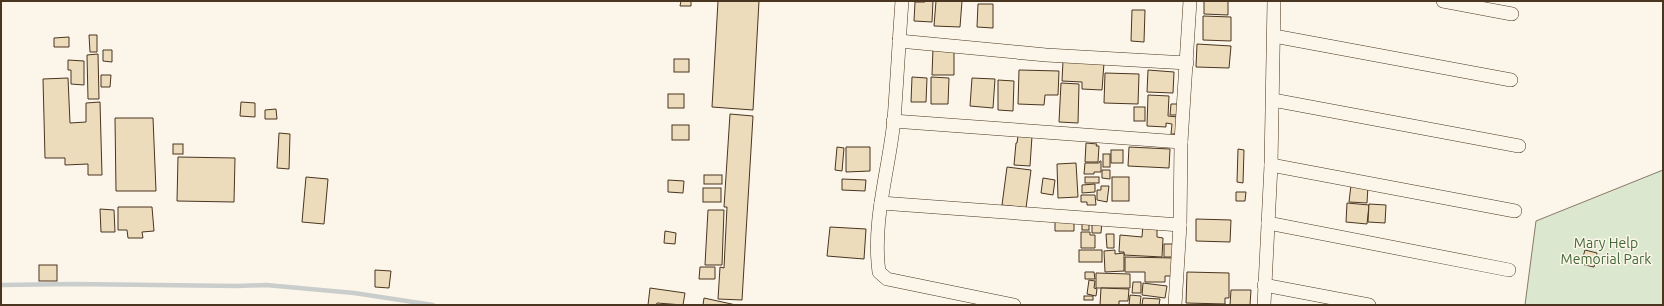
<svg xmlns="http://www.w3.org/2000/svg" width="1664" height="306" font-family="Ubuntu,sans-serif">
	<rect width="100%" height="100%" fill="#fbf6e9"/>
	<!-- green -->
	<path fill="#dce7d0" stroke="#887966" d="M1663,170V305H1525L1536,221Z"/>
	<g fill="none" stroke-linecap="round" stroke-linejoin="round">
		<!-- stream -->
		<path stroke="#c9cecd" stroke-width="4.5" d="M1,285L75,284L238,286L266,285L354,293L433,305"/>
	</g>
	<!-- building -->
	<g fill="#ecdcbc" stroke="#4a3520">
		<path d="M681,1H691V6H680Z"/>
		<path d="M718,1H759L753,110L712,107Z"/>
		<path d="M925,1H933L932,22L914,21L915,2H925Z"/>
		<path d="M936,1H962L960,27L934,26Z"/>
		<path d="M1204,1H1228V15L1204,14Z"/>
		<path d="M978,4H993V28L977,27Z"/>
		<path d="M1132,10H1145L1144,42L1131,41Z"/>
		<path d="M1203,16L1231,17V41L1203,40Z"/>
		<path d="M89,35H97V52H90Z"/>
		<path d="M69,37V47H54V38Z"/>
		<path d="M1197,44L1231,46L1229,68L1196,67Z"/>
		<path d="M933,48H954V75H932Z"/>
		<path d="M103,50H112V62L103,61Z"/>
		<path d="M98,54L99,99H88L87,55Z"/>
		<rect x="674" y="59" width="15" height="13"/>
		<path d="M68,60L84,61V85L71,84V70H68Z"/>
		<path d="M1063,61L1104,63L1102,90L1082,89V82L1062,81Z"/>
		<path d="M1019,70L1059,71L1058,95H1045L1044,105L1018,104Z"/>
		<path d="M1148,70L1174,72L1173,93L1147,92Z"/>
		<path d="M1105,73L1139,74L1138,104L1104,103Z"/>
		<path d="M101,75H111L110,87H101Z"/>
		<path d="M912,77L927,78L926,102H911Z"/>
		<path d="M931,77L949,78L948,104H931Z"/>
		<path d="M68,78L70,123L86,122V103L100,102L102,175H88V164L65,165V158H45L43,79Z"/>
		<path d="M972,78L995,79L993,108L970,106Z"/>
		<path d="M998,80L1014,81L1013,111L998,110Z"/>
		<path d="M1061,83L1079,84L1078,123L1059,122Z"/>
		<rect x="668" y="94" width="16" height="14"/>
		<path d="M1148,95L1169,96L1168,116L1178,117L1177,134H1171L1172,124L1166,123V127L1147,126Z"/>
		<path d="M241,102L255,103V117L240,116Z"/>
		<path d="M1171,104H1178L1177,115H1170Z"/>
		<rect x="1134" y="107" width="11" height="14"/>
		<path d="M276,109L277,119H265V110Z"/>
		<path d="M730,114L753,116L742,300L718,299L720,267L724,268L727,207H724Z"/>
		<path d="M115,118H153L156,191H116Z"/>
		<rect x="672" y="125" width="17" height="15"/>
		<path d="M279,133L290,134L289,169L277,168Z"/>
		<path d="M1018,136H1032L1030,166L1014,165L1016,143H1017Z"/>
		<path d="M1086,143L1097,144L1096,146H1099L1098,162H1085Z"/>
		<rect x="173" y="144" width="10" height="10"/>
		<path d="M837,147L844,148L842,171L835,170Z"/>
		<path d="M846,147H870V171L846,172Z"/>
		<path d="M1129,147L1170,149L1169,168L1128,166Z"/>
		<path d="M1238,149L1244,150L1243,183L1237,182Z"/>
		<rect x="1111" y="150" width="12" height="13"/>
		<rect x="1103" y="154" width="7" height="13"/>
		<path d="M178,157L235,158L234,202L177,201Z"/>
		<path d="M1100,161H1101V172H1094V174H1084L1085,163H1099Z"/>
		<path d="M1076,163L1078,197L1058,198L1057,164Z"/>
		<path d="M1007,167L1031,170L1026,208L1002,205Z"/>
		<path d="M1102,170H1110V179L1102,178Z"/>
		<rect x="704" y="175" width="18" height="9"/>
		<path d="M306,177L328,179L324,224L302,222Z"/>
		<rect x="1085" y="177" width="14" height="6"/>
		<rect x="1112" y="177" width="17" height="24"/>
		<path d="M1043,178L1055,180L1053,195L1041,193Z"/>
		<path d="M842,179L866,180L865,191L842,190Z"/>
		<path d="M668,180L684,181L683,193L668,192Z"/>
		<path d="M1095,184V192L1082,193V185Z"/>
		<path d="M1351,185L1368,186L1367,203L1349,202Z"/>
		<path d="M1101,186H1109L1107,202L1097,200V190H1101Z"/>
		<rect x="703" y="188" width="18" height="14"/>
		<path d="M1236,192H1246L1245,201H1236Z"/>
		<path d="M1081,195H1095L1096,205H1087V202H1081Z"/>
		<path d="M1347,203L1369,205L1367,224L1346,222Z"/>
		<path d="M1369,204L1386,205L1385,223L1368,222Z"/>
		<path d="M118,207H152L154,231L142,232L143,238H128L127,230H118Z"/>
		<path d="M100,209L114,210L115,232H101Z"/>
		<path d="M708,210H724L722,265H705Z"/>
		<path d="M1196,219L1231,220L1230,242L1196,241Z"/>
		<path d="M1092,220L1102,221L1101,233H1092Z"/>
		<path d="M1055,221L1074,222V231H1055Z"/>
		<rect x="1082" y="223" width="7" height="7"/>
		<path d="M1143,224L1157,225V237L1163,238L1162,257L1124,255V252H1119L1120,235L1142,237Z"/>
		<path d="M830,227L866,229L864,259L827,256Z"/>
		<path d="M665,231L676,233L675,244L664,243Z"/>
		<path d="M1081,232H1090V235H1095V248H1081Z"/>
		<path d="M1106,234H1114V248H1107Z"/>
		<rect x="1164" y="244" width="10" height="13"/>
		<rect x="1079" y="250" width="23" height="12"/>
		<path d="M1115,250V254L1124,253V271L1105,272L1104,251Z"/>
		<path d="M1585,250L1597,253L1594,267L1581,264Z"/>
		<path d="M1125,257L1174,258L1173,276H1165V282H1145V272H1125Z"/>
		<rect x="39" y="265" width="18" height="16"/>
		<path d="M700,267H715V279H699Z"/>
		<path d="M375,270L391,271L389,288L375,287Z"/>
		<path d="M1085,272H1094L1095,279H1085Z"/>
		<path d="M1187,272L1229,273V298H1225V304L1186,303Z"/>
		<path d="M1096,273L1130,274V288H1096Z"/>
		<path d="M1089,280L1095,281L1094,288L1097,289L1096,296L1087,294Z"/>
		<path d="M1133,282H1141V293H1132Z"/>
		<path d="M1143,283L1167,286L1165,298L1142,295Z"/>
		<path d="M650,288L685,293L683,305L657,303L656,305H648Z"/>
		<path d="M1101,288L1129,289L1128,301H1119V305H1100Z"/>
		<path d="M1231,290H1251L1250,305H1230Z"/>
		<path d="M1130,295L1141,296L1140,305H1129Z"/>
		<rect x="1084" y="296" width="9" height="4"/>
		<path d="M704,298L736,305H703Z"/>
		<path d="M1143,298L1160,299L1159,305H1142Z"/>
	</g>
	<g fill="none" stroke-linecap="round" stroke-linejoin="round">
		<defs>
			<g id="street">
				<path d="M902,1C899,41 897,81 894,120C889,170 872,221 879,272L887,279L1014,305"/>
				<path d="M1443,1L1512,14"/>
				<path d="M1274,36L1511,80"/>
				<path d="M899,41L1046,55L1187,63"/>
				<path d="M1273,100L1519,146"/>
				<path d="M893,121L1181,142"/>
				<path d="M1271,165L1515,211"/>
				<path d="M881,203L1180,225"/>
				<path d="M1268,223L1509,270"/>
				<path d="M1264,285L1369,305"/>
				<path d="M1175,305L1180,225L1181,142L1190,1"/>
				<path d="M1264,305L1271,165L1274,1"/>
			</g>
		</defs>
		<!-- street casing -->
		<use href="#street" stroke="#4a3520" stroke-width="14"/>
		<!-- street -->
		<use href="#street" stroke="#fbf6e9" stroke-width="13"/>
	</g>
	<g text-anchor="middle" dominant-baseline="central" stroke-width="3" stroke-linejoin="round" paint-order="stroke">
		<!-- park labels -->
		<g font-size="14" fill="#436837" stroke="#fbf6e9">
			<text x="1606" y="243">Mary Help<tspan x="1606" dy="16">Memorial Park</tspan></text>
		</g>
	</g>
	<!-- border -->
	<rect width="1664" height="306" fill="none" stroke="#4a3520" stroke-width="4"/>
</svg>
